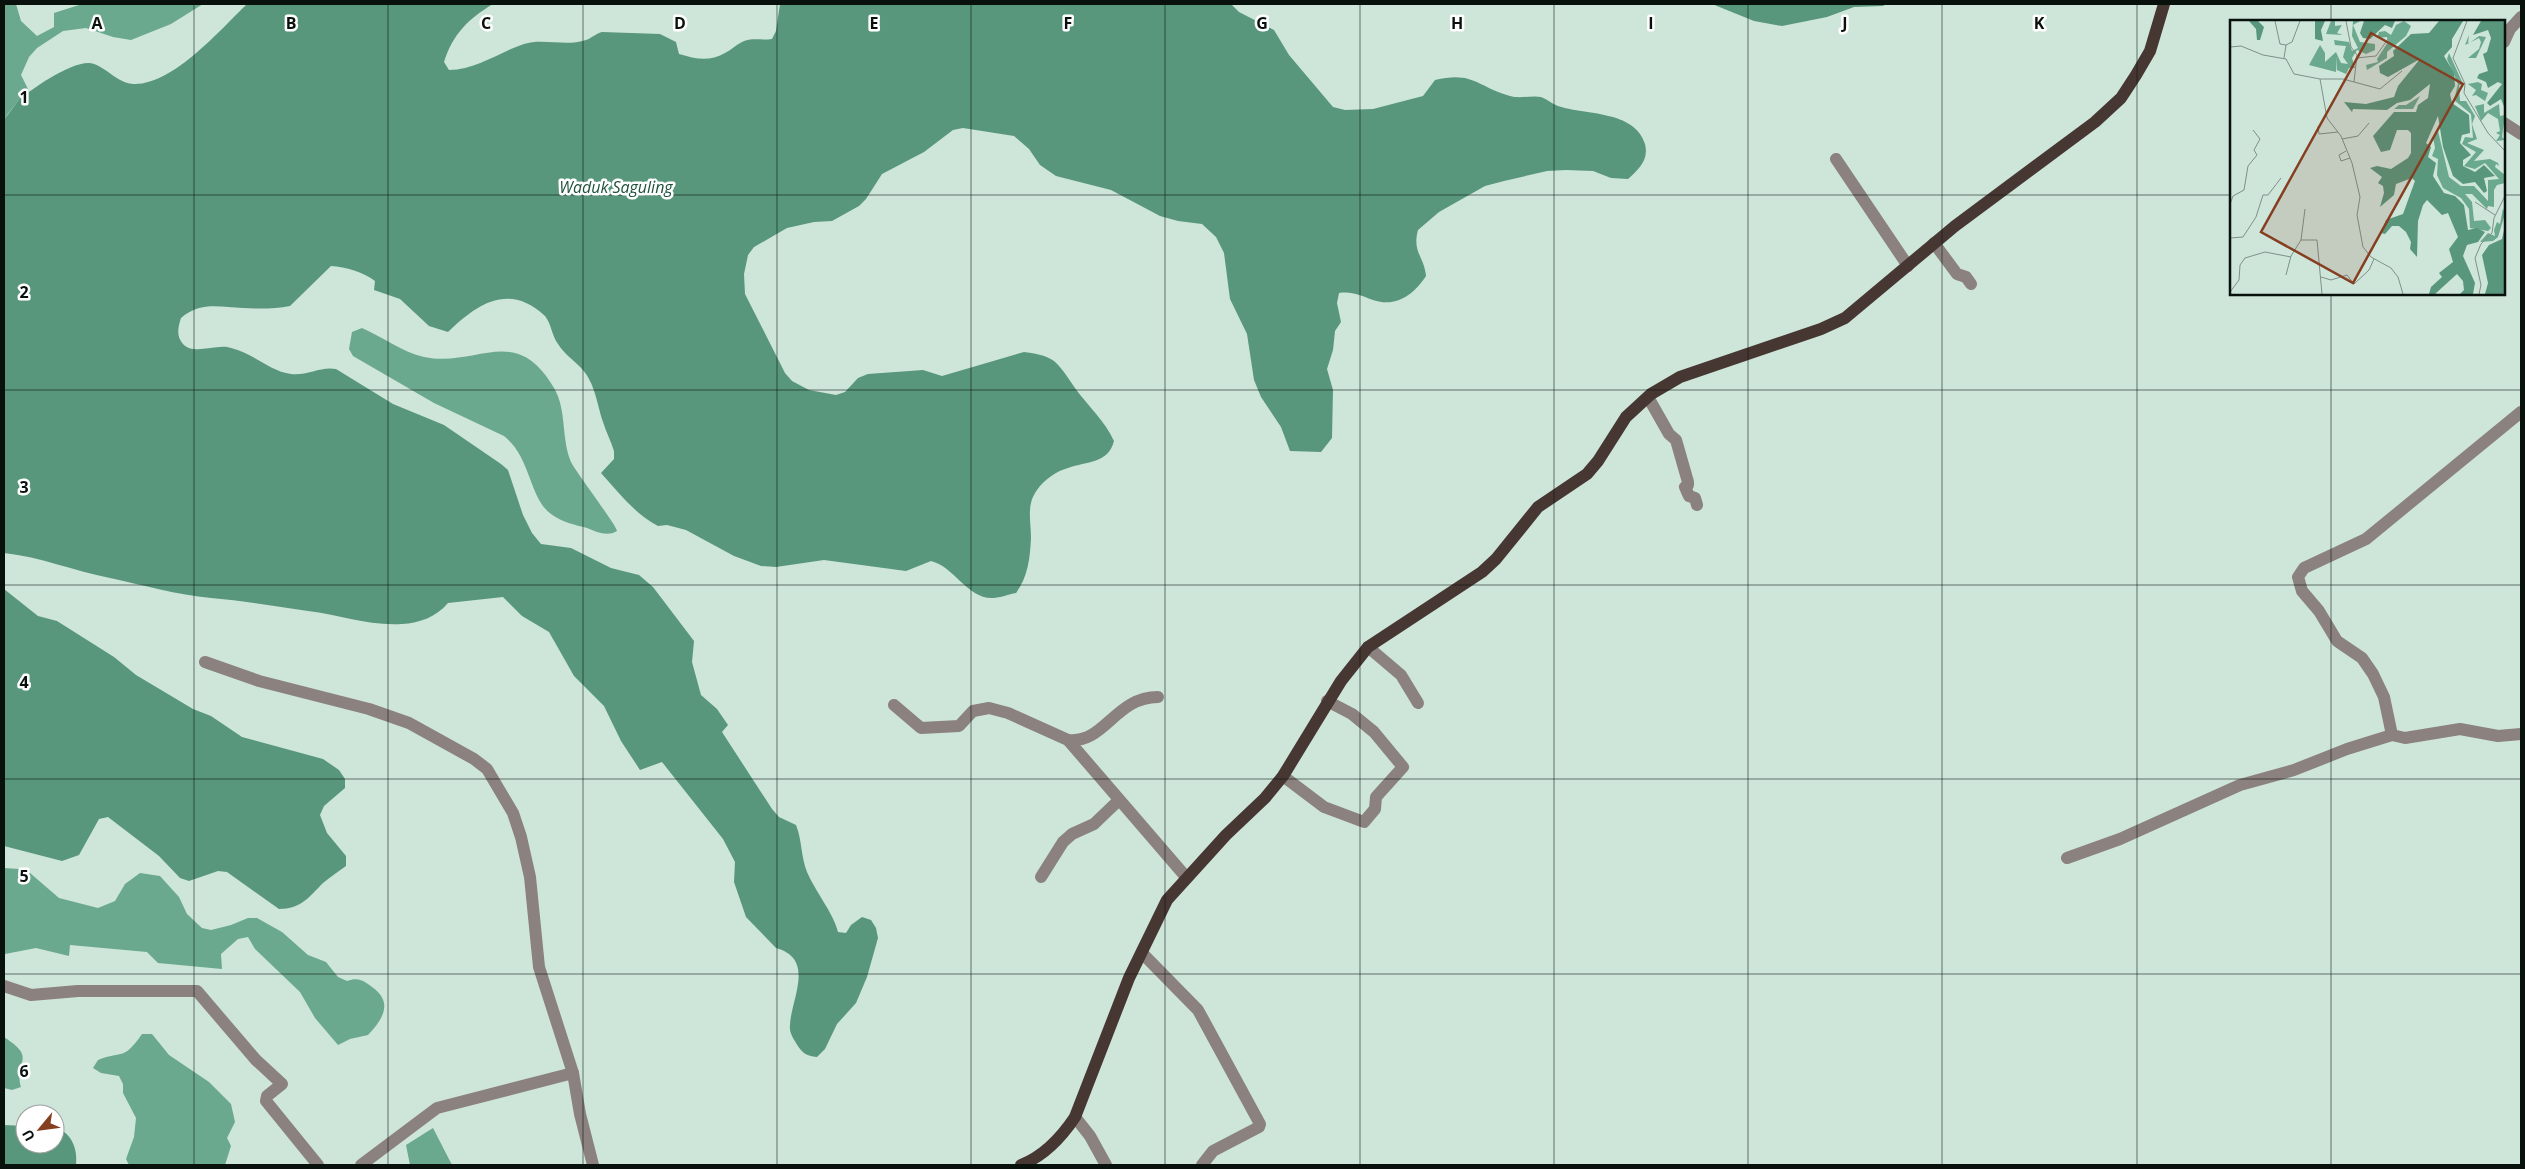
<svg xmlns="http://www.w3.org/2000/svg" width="2525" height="1169" font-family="'Open Sans',sans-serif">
	<rect width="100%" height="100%" fill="#cee5da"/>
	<!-- forest -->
	<g fill="#6aa98d">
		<path d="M4,4H16L21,21L37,36L54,27V13L82,4H203L171,24L131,40L113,37L86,28L63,31L37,48L29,57L21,75L30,93L18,101L4,119Z"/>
		<path d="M362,328C383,337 402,352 424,357C478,368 515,322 554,388C567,410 561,439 571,462C578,475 617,526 617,531C607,537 597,532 587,528C575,525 562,522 551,514C529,498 531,457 504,436L434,403L353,356L349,349L352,332Z"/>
		<path d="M4,868L20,869L30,873L59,898L98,908L115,901L125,884L140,873L160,876L179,897L187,914L202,928L211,930L231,925L248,918H257L282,932L308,955L326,962L338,977L347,981C358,977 363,980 372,987C393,1002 384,1018 368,1035L350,1039L338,1045L315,1018L300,992L255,949L248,937L238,939L221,954L222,969L158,963L147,952L70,945L69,956L36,948L5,954L4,957Z"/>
		<path d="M142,1034H152L169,1055L209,1082L231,1104L235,1122L227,1138L231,1146L225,1165H129L126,1159L134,1137L136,1118L123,1093V1084L119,1076L101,1073L93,1068L98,1060C124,1050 123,1061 142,1034Z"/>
		<path d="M4,1037C38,1059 14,1060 21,1087L12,1090L4,1088Z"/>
		<path d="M433,1128L452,1165H410L406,1145Z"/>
	</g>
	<!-- water -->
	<g fill="#58977c">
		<path d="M247,4H493C468,19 453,34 444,62L449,70C476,70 499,52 524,44C543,38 566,47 586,40C592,38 595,34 602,32L660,34L676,42L679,54C696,59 709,62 725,53C731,50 736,45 742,42C753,37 761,41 772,39L776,31L780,4H1231L1239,12L1274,30L1289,55L1333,107L1345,110L1373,109L1423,96L1435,80C1474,71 1477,87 1510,96C1520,99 1532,95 1541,97C1547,99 1552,104 1558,106C1584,115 1635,110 1645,144C1649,160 1639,169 1628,179L1611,178L1593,171L1566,170L1547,171L1504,181L1485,186L1439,212L1418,230C1412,252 1424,256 1426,276C1414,294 1397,308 1373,300C1361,296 1353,291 1339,293L1337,303L1341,322L1335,331L1333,350L1327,369L1333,390L1332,438L1321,452L1290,451L1281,427L1261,397L1254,380L1247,334L1230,299L1224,253L1216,237L1202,224L1178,221L1160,216L1111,190L1056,176L1040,165L1029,149L1014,136L963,128L953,130L924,152L882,174L866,199L859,206L832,221L814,222L787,228L754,247L748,255L744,274L745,294L785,373L792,381L809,390L836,395L845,392L858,378L868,374L923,370L942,376L1024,352C1033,353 1046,355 1054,361C1063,369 1068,378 1075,388C1088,406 1105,421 1114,441C1108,464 1087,461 1068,468C1056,471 1044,480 1037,490C1026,505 1031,521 1031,538C1030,558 1028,577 1016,593C1009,594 1000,598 993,598C967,599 955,567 931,561L906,571L824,560L776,567L761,566L734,556L686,530L667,525L658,526C636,515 618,492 601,473L614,459V451C611,441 606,432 603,422C597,404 595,383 582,369C574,360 564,354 558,344C552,336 551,323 545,316C509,282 477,304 448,332L429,326L400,299L374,290L375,281C363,272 346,267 331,266L290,306C275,309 258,309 243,308C220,307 200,301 181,318C178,327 176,336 183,344C194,356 217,343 231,348C253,353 269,371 291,374C307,376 321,366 336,369L393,404L444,425L501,464L508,470L523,515L532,533L541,544L571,548L611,568L639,575L653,587L694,641L692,662L701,695L717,709L728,725L722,732L772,809L779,817L796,825C802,840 801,857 807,872C815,891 834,914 838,932L846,933L851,925L862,917L871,920L876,928L878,938L867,977L856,1003L837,1024L825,1049L817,1057C806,1056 802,1053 796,1043C793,1038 789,1032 790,1025C791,999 816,959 776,948L746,917L734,882L735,862L723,839L662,762L640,770L621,741L604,706L574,676L549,632L522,616L503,597L448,603C436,617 420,623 402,624C369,626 340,615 308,611C276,606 244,601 211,598C177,595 143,585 110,578C74,571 41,557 4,553V119C9,114 13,107 18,101C31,89 77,57 94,64C108,69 119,84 134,84C173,85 221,29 247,4Z"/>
		<path d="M1712,4H1886L1883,6L1854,7L1827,17L1782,26L1754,21Z"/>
		<path d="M4,589L38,616L57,621L114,657L136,675L193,709L211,716L242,737L323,759L339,770L345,779V788L324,806L320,815L327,833L346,856V866C338,872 330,877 323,883C309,897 301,909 279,909L227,872L218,871L189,881L180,878L159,856L108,817L99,819L79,855L62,861L4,846Z"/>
		<path d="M4,1125L25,1126V1144H55V1128C72,1132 78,1150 76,1165H4Z"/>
	</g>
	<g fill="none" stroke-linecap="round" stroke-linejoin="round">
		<!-- minor -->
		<g stroke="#8b817e" stroke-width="12">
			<path d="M2504,42L2510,29L2521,17"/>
			<path d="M2504,123L2521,134"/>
			<path d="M1836,159L1908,266"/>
			<path d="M1934,243L1957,274L1966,277L1971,284"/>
			<path d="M1648,397L1669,434L1676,440L1688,482V485L1685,487L1689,496L1695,498L1697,505"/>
			<path d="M2521,412L2366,539L2304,568L2298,577L2302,591L2319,611L2337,641L2362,658L2373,674L2384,697L2392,735L2405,738L2460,729L2498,736L2521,734"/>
			<path d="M1368,647L1401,675L1418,703"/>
			<path d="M205,662L259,681L369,709L409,723L474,759L487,769L513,813L521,837L530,877L539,967L573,1073L580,1114L593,1165"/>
			<path d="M894,705L921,728L959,726L973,711L989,708L1008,713L1068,740L1186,877"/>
			<path d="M1068,740C1105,744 1115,697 1158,697"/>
			<path d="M1283,776L1324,807L1364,822L1375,809L1376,797L1403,767L1374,732L1352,714L1327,701"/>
			<path d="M2067,858L2120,839L2240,785L2294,770L2347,749L2392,735"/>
			<path d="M1041,877L1063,842L1072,834L1094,824L1119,800"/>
			<path d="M1142,953L1198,1010L1260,1124L1259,1127L1213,1151L1202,1165"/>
			<path d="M4,986L31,995L78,991H197L256,1060L282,1084L267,1096L266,1101L318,1165"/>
			<path d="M1075,1117L1090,1136L1106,1165"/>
			<path d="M361,1165L437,1108L573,1073"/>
		</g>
		<!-- major -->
		<path stroke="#473732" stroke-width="12" d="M1021,1165C1044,1156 1061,1138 1075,1117L1129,978L1167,900L1226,835L1265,798L1283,776L1341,681L1368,647L1482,572L1496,559L1538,507L1587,474L1598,461L1626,417L1651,394L1680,377L1821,329L1845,318L1955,226L2095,122L2121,98L2136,75L2150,51L2164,4"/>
	</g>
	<!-- grid -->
	<path fill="none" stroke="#09110d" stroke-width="1" stroke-opacity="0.55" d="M194,4V1165M388,4V1165M583,4V1165M777,4V1165M971,4V1165M1165,4V1165M1360,4V1165M1554,4V1165M1748,4V1165M1942,4V1165M2137,4V1165M2331,4V21M4,195H2231M2504,195H2521M2331,294V1165M4,390H2521M4,585H2521M4,779H2521M4,974H2521"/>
	<g text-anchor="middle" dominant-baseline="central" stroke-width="5" stroke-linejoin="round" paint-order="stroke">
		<!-- water labels -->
		<g font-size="16" font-style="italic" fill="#1e513d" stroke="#fff">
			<text x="616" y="187">Waduk Saguling</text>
		</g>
	</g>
	<!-- overview -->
	<g transform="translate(2230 20)">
		<rect width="275" height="275" fill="#cee5da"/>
		<path d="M101,1H105V6L112,5L107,13L113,15L96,14ZM123,1H130L123,5L130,22L145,24V30L136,34L127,30L122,38L125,48H119L116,54L107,50V37L106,52L79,45L90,25L95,33V42L106,32L111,43L118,44L113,37L116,26L105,25L104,20L119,22L122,31L128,28L122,16ZM174,1L181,6L176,16L157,32V38L137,50L136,45L148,42L147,39L158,22L157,17L147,18L149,12L155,11L161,15L166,5ZM239,15L238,24L249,16L256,17L246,38H238L249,29L251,22L249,18L235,25ZM219,33L233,64L229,65L230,81H236L245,96L242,104L247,119L237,123L254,130L244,141L260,139L268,143L269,146L266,144L265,147L275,155V163L267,165L264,170V187L258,186L257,189L242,174H235L242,182L244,201L255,200L261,208L258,211L240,208L239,189L231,178L213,168L207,155L208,139L202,136L205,128L203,117L208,111L219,157L231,166H244L258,181V160L269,159L255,143L245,149L234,146L246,132L232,124L235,117L243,118L241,94L224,80L228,64L217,39ZM248,62L252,64L251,70L258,73L255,81L246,75L242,76L246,70L238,64ZM190,76L183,89H164L169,85H176ZM254,84V93L269,84L270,96L275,95L272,117L275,120L266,121L270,115L266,113L270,111L268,99L258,93L251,101L245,86ZM273,188L275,194L268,217L263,221L250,222L258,213L265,216L264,210L267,202L270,204Z" fill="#6aa98d"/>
		<path d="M19,1H28L34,7L30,20H27L26,9ZM85,1H95L91,10L93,21L85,19ZM134,1H165L162,8L155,5L140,19L133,18L130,13ZM209,1H233L222,19V27L214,36L224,53L225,66L220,74L222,83L239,95L240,113L232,115L230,123L241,135L233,140V146L245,152L254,145L265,156L254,158L257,171L254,173L245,162L233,164L223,156L213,127L208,96L196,123L201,127L198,137L206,143L203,156L214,173L225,176L234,185L238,210L247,208L255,212L248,222L237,225L233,236L245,263L243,274H230L234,270L233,261L227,254L205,274H199L201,267L212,257L209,253L223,242L219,229L228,217L218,193L212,195L197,180L193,185L188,201L187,237L180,229L181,222L176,212L169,206H162L155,214L151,213L156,200L173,194L185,161L182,158L166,164L164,175L150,187L154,173L153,166L148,163L152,157L140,148L147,146L161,149L178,138L181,133V113L178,110H167L160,130L151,132L143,116L164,92H186L188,85L198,78L200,64L180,80L167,83L157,90L123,89L122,92L114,82L136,84L164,77L168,66L190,39L158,57L150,53L149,46L164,36L163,31L181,14L199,13ZM251,1H275V89L271,79L260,86L257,83L272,64L268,62L258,68L256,62L247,58L249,54L258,51L253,34L257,32L261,18L258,10L243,15ZM275,206V274H255L258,263L252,235L259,225L272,219Z" fill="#58977c"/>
		<path fill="none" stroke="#7f9088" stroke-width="1" d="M45,1L50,24L56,25L54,38M116,1L121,27L127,35L124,62M237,1L223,38L235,64L234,73L258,113L275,131M56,25L62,22L70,1M0,27L11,26L33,35L56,39L64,54L90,59L97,98L111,116L122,143L130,177L127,195L133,227L141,237L161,248L168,257L173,274M126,38L146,36L158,19M90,59H113L150,69L172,51M88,106L89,114L108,112M112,119L128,116L139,103M116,131L109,135L111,141L120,138M245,182L265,195M0,184L3,176L14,170L18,146L27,135L24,130L30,119L23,110M0,218L13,217L26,197L33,175H38L51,158M71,220L75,189M56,255L61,236L71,220H87L92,274M91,257L101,260L117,255L124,264L139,250L144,239M0,272L9,260L10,245L15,238L35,232L61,237M249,274L251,265L245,238L251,224L262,213L264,198L275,176"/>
		<path fill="#863e20" fill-opacity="0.15" stroke="#863e20" stroke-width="2.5" d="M141,13L233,64L123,263L31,212Z"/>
		<rect width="275" height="275" fill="none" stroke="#09110d" stroke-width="2.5"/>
	</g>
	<g font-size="16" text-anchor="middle" font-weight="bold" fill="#09110d" stroke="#fff" stroke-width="5" stroke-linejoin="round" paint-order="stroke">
		<text x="97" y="29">A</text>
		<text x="291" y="29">B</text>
		<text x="486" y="29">C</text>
		<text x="680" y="29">D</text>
		<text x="874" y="29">E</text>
		<text x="1068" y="29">F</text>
		<text x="1262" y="29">G</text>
		<text x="1457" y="29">H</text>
		<text x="1651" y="29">I</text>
		<text x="1845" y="29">J</text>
		<text x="2039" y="29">K</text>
		<text x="24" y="103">1</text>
		<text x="24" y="298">2</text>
		<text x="24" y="493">3</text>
		<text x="24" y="688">4</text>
		<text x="24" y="882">5</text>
		<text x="24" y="1077">6</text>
	</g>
	<!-- border -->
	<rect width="2525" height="1169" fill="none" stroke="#09110d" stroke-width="10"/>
	<!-- north arrow -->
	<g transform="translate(40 1129) rotate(241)"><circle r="24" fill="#ffffff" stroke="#9da09e"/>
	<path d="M0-4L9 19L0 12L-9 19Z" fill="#863e20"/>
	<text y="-8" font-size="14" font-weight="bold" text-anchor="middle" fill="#09110d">U</text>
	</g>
</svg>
